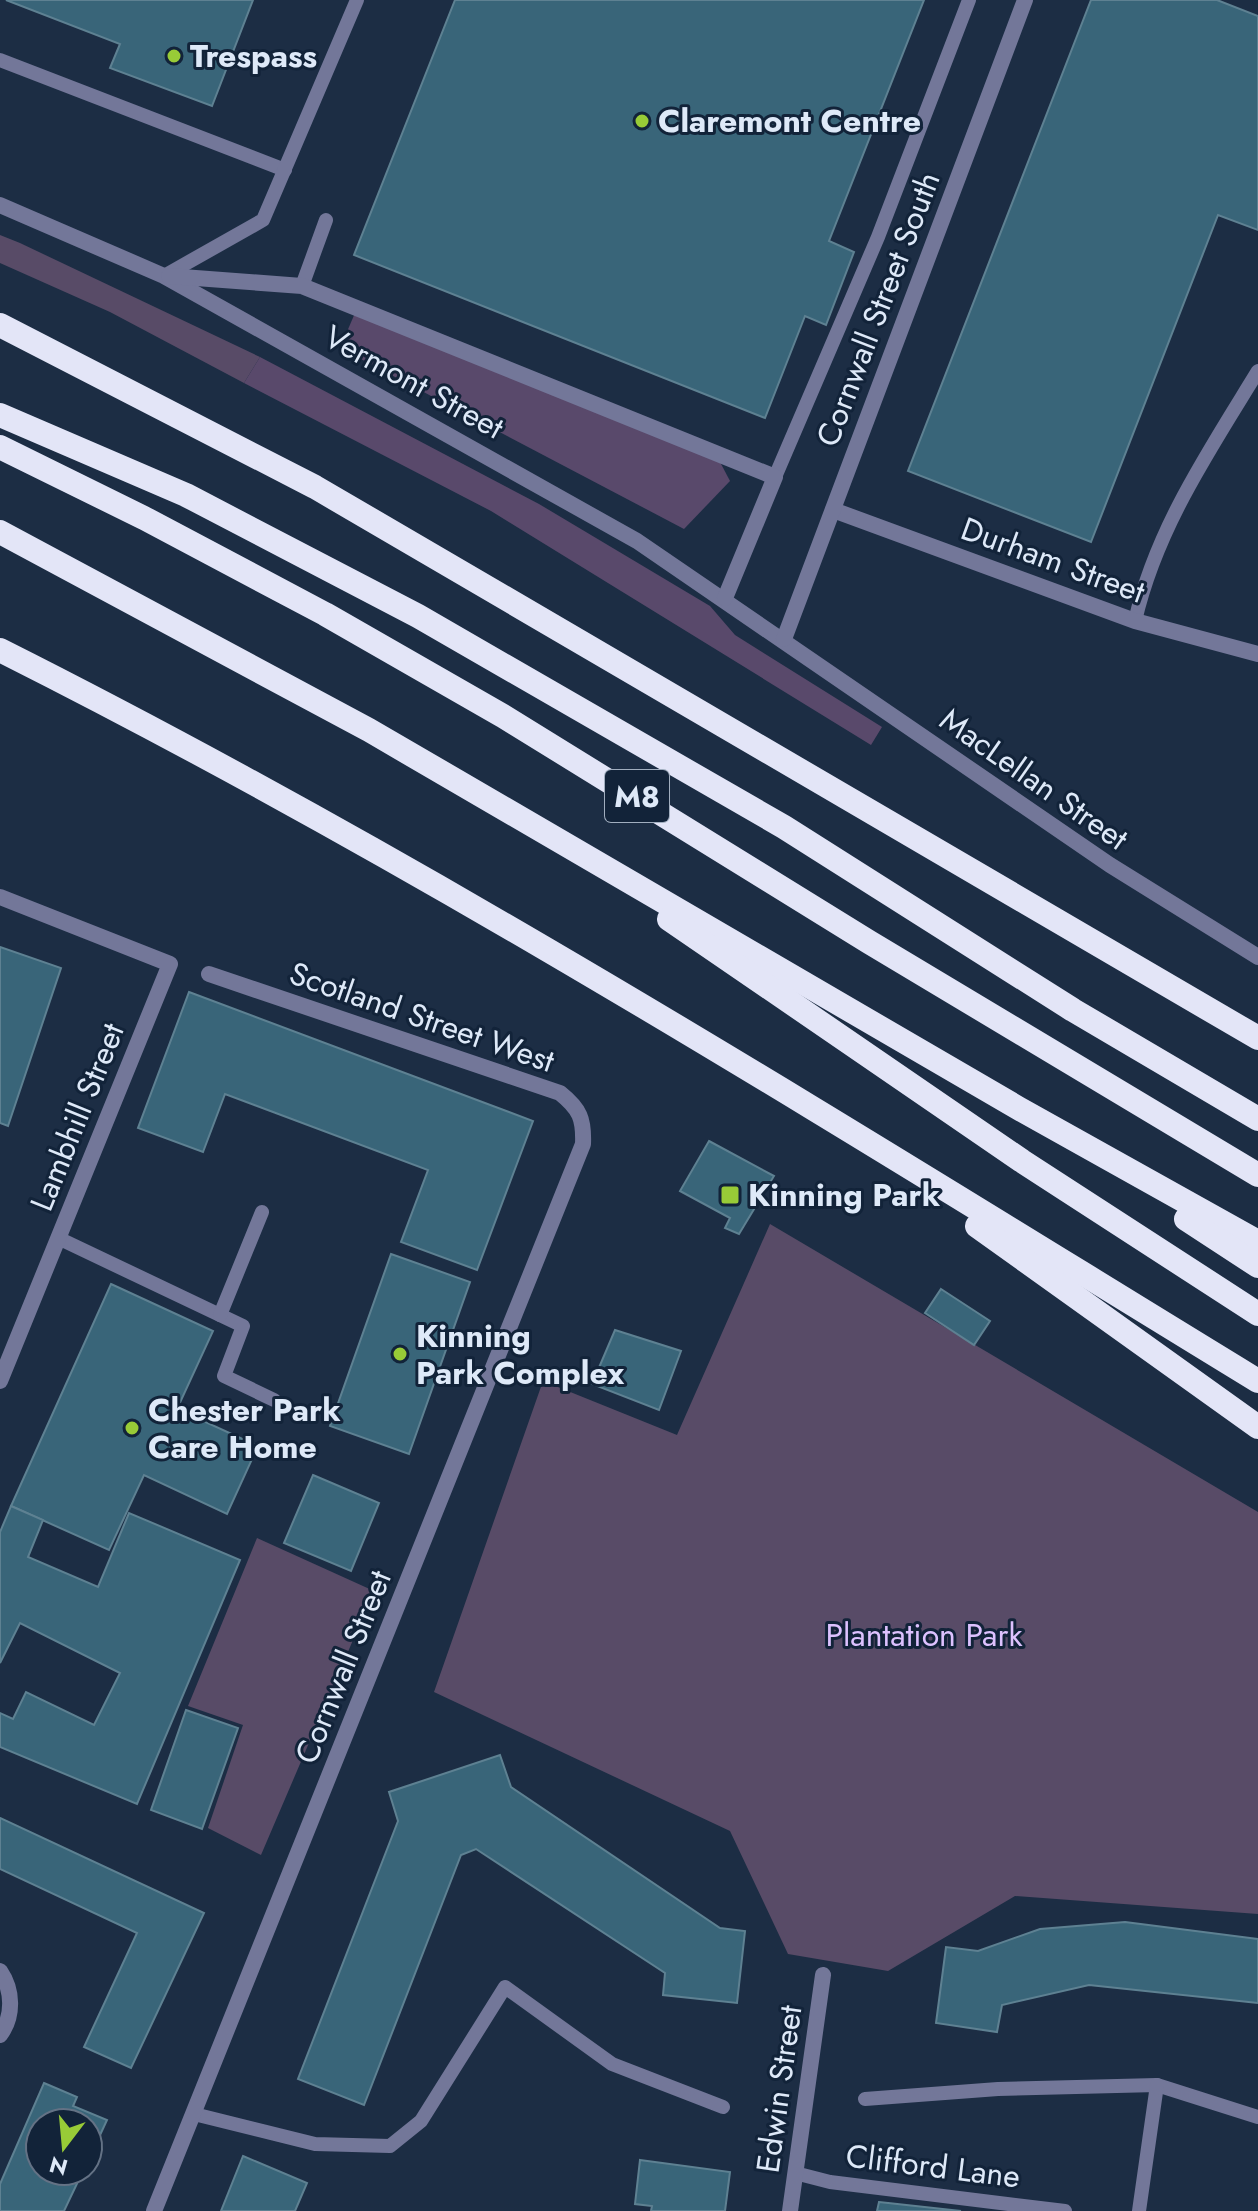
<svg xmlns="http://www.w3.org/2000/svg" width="1258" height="2211" font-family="Jost,sans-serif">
	<rect width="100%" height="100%" fill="#1c2d44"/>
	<!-- green -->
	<g fill="#584b67">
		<path d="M0,235L20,243L260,357L244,383L110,312L0,263Z"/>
		<path d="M770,1224L1258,1512V1914L1015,1896L888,1971L788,1954L730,1831L434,1692L543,1381L677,1435Z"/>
		<path d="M257,1538L374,1591L261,1855L208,1828L243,1725L188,1706Z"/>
	</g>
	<!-- forest -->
	<g fill="#59496b">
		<path d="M355,313L720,462L730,481L684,529L340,348Z"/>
		<path d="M260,357L539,504L710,606L735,635L882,727L871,745L491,511L244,383Z"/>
	</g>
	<!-- building -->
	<g fill="#396579" stroke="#5e8192" stroke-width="2">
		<path d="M6,0H253L212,106L110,68L120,44Z"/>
		<path d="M455,0H924L829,241L854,252L826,325L805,316L765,418L354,255Z"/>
		<path d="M1091,0H1217L1258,16V230L1218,215L1091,542L908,471Z"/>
		<path d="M0,947L61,968L8,1126L0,1123Z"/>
		<path d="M189,992L533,1121L477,1270L401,1242L428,1170L225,1094L203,1152L138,1128Z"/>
		<path d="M709,1141L774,1176L739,1234L725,1228L730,1218L680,1191Z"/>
		<path d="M391,1254L470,1282L409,1454L330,1426Z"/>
		<path d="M111,1284L213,1331L177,1409L258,1446L227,1514L144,1475L109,1550L11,1506Z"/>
		<path d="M941,1289L990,1321L974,1345L925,1313Z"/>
		<path d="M615,1330L681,1351L659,1410L592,1384Z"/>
		<path d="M313,1475L379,1503L351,1571L284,1543Z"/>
		<path d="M11,1506L43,1520L28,1557L98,1587L129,1513L240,1560L137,1804L0,1747V1713L13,1719L26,1692L94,1725L120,1673L20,1623L0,1663V1532Z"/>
		<path d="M186,1710L238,1728L202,1829L151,1810Z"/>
		<path d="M500,1755L511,1787L720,1928L745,1931L737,2003L663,1995L665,1973L476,1849L461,1855L364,2105L298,2079L398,1821L389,1792Z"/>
		<path d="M0,1818L204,1913L131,2068L84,2047L137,1933L0,1869Z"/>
		<path d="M1125,1922L1258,1939V2003L1089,1985L1002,2005L997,2032L936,2023L946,1947L978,1951L1040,1929Z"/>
		<path d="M44,2083L77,2097L73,2106L107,2120L88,2161V2123H40V2171H83L64,2211H0V2184Z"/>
		<path d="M243,2156L307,2183L295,2211H221Z"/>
		<path d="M640,2160L730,2172L725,2211H651L652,2206L635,2204Z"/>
		<path d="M879,2202L961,2211H877Z"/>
	</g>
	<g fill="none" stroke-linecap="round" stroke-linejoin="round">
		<!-- lane -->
		<g stroke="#737799" stroke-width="14">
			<path d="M0,60L285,170"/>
			<path d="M164,276L263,220L357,0"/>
			<path d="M302,286L326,220"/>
			<path d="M775,477L878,237L969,0"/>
			<path d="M1135,621C1156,529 1209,451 1258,371"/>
			<path d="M58,1238L243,1326L224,1376L274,1400"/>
			<path d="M220,1315L262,1212"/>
			<path d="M865,2099L998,2089L1157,2085L1258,2117"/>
			<path d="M194,2114L315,2144L390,2146L421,2121L505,1987L612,2064L723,2107"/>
			<path d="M795,2173L830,2182L1065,2211"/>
			<path d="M1139,2211L1157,2085"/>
		</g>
		<!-- street -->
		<g stroke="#737799" stroke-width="16">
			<path d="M0,205L164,276L637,541L1110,865L1258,957"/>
			<path d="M169,276L302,286L775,477L725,598"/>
			<path d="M833,510L1135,621L1258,654"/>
			<path d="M784,639L1025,0"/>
			<path d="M0,897L170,964L0,1381"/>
			<path d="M0,1971C13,1990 14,2016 0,2035"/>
			<path d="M154,2211L583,1144C584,1119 580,1109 560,1093L209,974"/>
			<path d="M790,2211L823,1975"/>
		</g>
		<!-- highway -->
		<g stroke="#e3e5f7" stroke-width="24">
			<path d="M0,325L315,487L1258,1038"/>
			<path d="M0,415L186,495L418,616L784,827L1073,1010L1258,1119"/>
			<path d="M0,447L144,518L325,614L503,716L869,942L1258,1175"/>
			<path d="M0,532L369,730L1018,1108L1258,1242"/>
			<path d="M0,650C434,868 844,1128 1258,1381"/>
			<path d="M669,919L1022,1161L1258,1314"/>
			<path d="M1186,1219L1258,1266"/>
			<path d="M977,1226L1258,1427"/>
		</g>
	</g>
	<!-- markers -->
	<g fill="#98cb37" stroke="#122339" stroke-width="3">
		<circle cx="174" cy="56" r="8"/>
		<circle cx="642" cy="121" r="8"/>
		<rect x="720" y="1185" width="20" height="20" rx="4"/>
		<circle cx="400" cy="1354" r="8"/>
		<circle cx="132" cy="1428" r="8"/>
	</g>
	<g text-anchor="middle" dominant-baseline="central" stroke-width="6" stroke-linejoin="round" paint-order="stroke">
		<!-- shield labels -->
		<rect fill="#122339" stroke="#a1aebf" stroke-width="2" x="605" y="770" width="64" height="52" rx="6"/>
		<g font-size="30" font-weight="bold" fill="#dee9f8">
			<text x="637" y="796">M8</text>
		</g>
		<!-- poi labels -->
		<g font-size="32" font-weight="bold" fill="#dee9f8" stroke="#122339" text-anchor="start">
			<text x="190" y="56">Trespass</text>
			<text x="658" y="121">Claremont Centre</text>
			<text x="748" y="1195">Kinning Park</text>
			<text x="416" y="1336">Kinning<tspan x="416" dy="37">Park Complex</tspan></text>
			<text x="148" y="1410">Chester Park<tspan x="148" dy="37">Care Home</tspan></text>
		</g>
		<!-- street labels -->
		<g font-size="32" fill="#dee9f8" stroke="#122339">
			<text transform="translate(878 309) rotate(-69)">Cornwall Street South</text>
			<text transform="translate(414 382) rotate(29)">Vermont Street</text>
			<text transform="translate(1053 560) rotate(20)">Durham Street</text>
			<text transform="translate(1034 779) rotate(35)">MacLellan Street</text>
			<text transform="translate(422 1017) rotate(19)">Scotland Street West</text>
			<text transform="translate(77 1117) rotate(-68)">Lambhill Street</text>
			<text transform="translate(343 1667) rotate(-68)">Cornwall Street</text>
			<text transform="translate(779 2089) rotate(-82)">Edwin Street</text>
			<text transform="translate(933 2166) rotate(7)">Clifford Lane</text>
		</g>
		<!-- park labels -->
		<g font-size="32" fill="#ddc1fe" stroke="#122339">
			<text x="924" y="1635">Plantation Park</text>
		</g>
	</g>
	<!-- north arrow -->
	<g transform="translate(64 2147) rotate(196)"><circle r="38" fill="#122339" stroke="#647285" stroke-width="2"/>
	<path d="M0-6L14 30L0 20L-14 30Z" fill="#98cb37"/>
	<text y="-12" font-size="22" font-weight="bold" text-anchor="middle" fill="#dee9f8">N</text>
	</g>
</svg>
